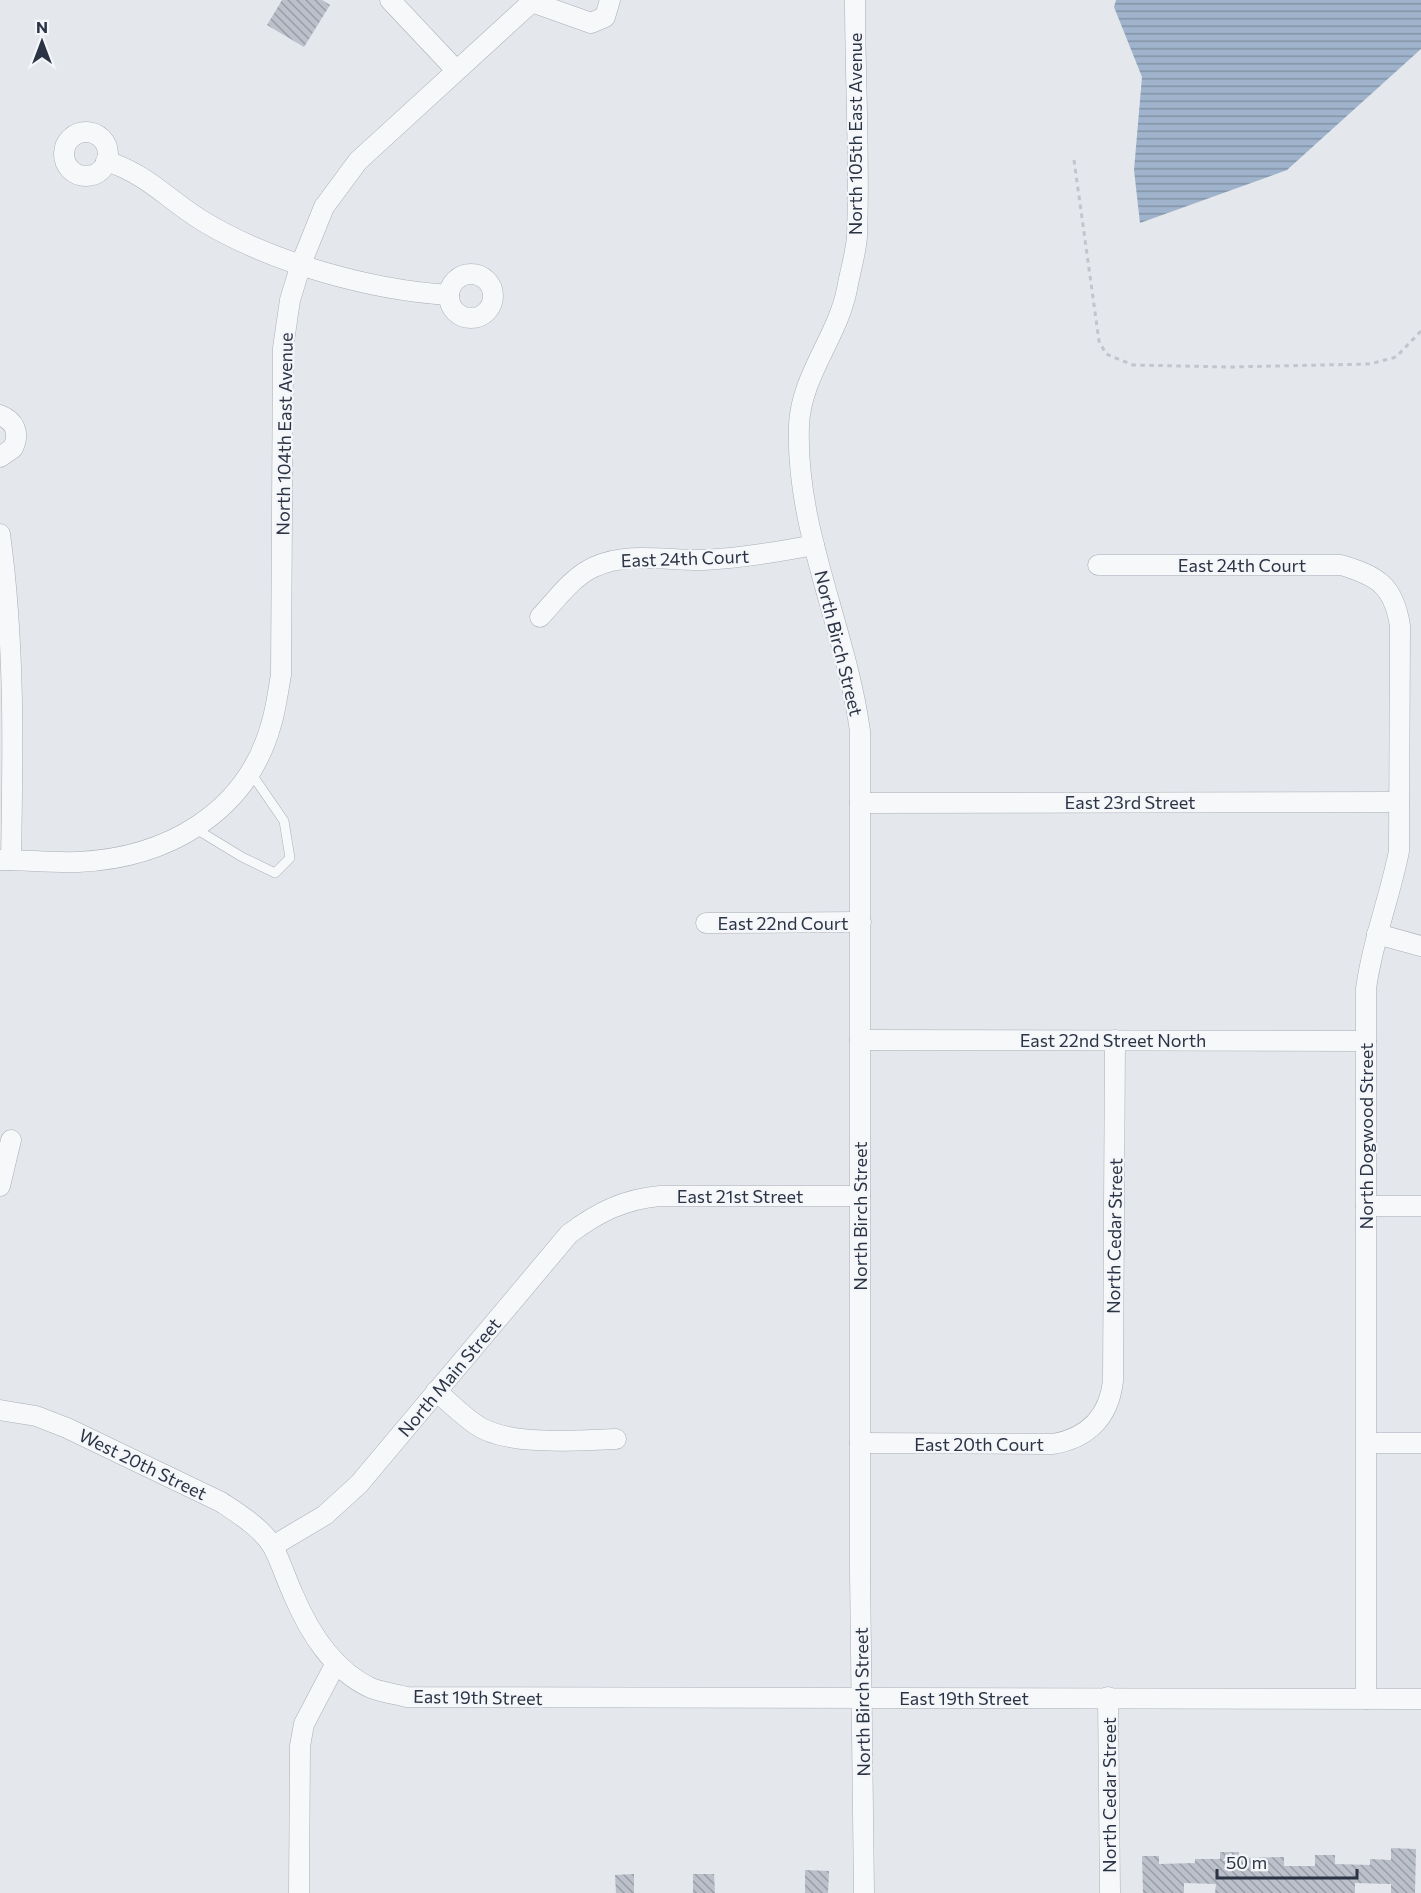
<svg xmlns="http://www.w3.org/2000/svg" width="1421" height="1893" font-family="Commissioner,sans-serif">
	<defs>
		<pattern id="water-rules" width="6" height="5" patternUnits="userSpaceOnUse" patternTransform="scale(1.5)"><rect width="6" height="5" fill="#9fb4cc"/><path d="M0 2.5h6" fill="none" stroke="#8293a7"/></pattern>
		<pattern id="building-back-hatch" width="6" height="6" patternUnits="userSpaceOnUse" patternTransform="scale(1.5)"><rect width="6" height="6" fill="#bbc0ca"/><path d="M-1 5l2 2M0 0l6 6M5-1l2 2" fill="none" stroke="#989da6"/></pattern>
	</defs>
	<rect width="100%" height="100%" fill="#e4e7ec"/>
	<!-- water -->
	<path fill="url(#water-rules)" d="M1116,0H1421V49L1287,170L1140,223L1134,170L1142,77L1114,7Z"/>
	<!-- building -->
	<g fill="url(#building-back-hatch)">
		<path d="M282,0H322L330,5L304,47L267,25Z"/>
		<path d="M1391,1848L1416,1849L1415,1893H1391V1884L1355,1883V1893H1215L1216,1884L1184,1883V1893H1143L1142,1856H1159V1864L1195,1863V1859H1220V1852H1239V1858L1284,1857V1866H1315V1855H1335V1864L1370,1865V1859L1391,1860Z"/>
		<path d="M805,1870L829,1871L828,1893H805Z"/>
		<path d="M634,1874V1893H616L615,1875Z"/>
		<path d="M693,1874H714L715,1893H693Z"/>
	</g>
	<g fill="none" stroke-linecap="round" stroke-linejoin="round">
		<defs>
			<path id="service" d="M196,829L242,857L275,873L290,858L284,821L251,773"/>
			<g id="minor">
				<path d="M390,0L455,69"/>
				<path d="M855,0C855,78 860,158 857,236C856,253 850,272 847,289C838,336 801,376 799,425C795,530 846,628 860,731V1572L864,1893"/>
				<path d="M532,2L591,23L605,17L610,0"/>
				<circle cx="86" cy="154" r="22"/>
				<path d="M106,161C148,174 170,202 206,223C274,263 370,290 449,295"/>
				<circle cx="471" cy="296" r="22"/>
				<path d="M0,415C15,421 20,433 13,448L0,457"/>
				<path d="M0,534C15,643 13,751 11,860"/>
				<path d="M1098,565H1341C1378,576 1394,586 1400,626L1399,851C1390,897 1372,942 1366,989V1699"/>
				<path d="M540,617C556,600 572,577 594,567C627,551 669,561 704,560C741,558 778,552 814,545"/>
				<path d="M860,803L1399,802"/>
				<path d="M0,860C26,860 52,863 78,862C166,858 246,814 271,725C276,709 278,691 281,675L283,348L290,300L301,264L324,207L358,161L534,0"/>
				<path d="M706,923L861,922"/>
				<path d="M1377,934L1421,946"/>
				<path d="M860,1040L1366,1041"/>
				<path d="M0,1186L11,1140"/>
				<path d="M1366,1206H1421"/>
				<path d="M436,1391C449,1402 461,1414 475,1424C506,1447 578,1440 616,1439"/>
				<path d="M0,1410L36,1416L67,1428L221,1502C239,1514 262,1528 273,1547C281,1562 286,1579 293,1594C309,1632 332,1670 371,1688C381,1692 395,1694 407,1697L1421,1699"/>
				<path d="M860,1443L1053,1444C1088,1438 1109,1417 1113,1381L1115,1040"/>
				<path d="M1367,1443H1421"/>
				<path d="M273,1546L325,1515L359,1484L569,1234C598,1212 625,1199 660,1196H860"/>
				<path d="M1108,1697L1110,1893"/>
				<path d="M299,1893L300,1746L304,1724L336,1663"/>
			</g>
		</defs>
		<!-- service casing -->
		<use href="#service" stroke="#a9aeb7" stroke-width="10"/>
		<!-- minor casing -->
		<use href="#minor" stroke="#a9aeb7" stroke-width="21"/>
		<!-- path -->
		<path stroke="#c2c5cb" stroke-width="3" stroke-dasharray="4.5 4.5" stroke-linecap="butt" d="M1074,160L1099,341L1106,354L1133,365L1229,367L1370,364L1396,357L1421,331"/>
		<!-- service -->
		<use href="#service" stroke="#f7f8fa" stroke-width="9"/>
		<!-- minor -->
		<use href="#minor" stroke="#f7f8fa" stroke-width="20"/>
	</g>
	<g text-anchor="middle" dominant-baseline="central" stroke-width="4.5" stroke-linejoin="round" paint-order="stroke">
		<!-- street labels -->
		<g font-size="18" fill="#2b3445" stroke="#f4f6f9">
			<text transform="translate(855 134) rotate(-90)">North 105th East Avenue</text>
			<text transform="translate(284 434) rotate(-89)">North 104th East Avenue</text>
			<text transform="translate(685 558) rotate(-2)">East 24th Court</text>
			<text x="1242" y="565">East 24th Court</text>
			<text transform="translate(839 643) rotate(76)">North Birch Street</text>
			<text x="1130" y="802">East 23rd Street</text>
			<text x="783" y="923">East 22nd Court</text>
			<text x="1113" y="1040">East 22nd Street North</text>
			<text transform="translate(1366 1136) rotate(-90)">North Dogwood Street</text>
			<text x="740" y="1196">East 21st Street</text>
			<text transform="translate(860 1216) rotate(-90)">North Birch Street</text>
			<text transform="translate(1114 1236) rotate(-89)">North Cedar Street</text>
			<text transform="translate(449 1377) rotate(-50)">North Main Street</text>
			<text x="979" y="1444">East 20th Court</text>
			<text transform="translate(143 1464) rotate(26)">West 20th Street</text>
			<text transform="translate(478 1697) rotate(1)">East 19th Street</text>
			<text x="964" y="1698">East 19th Street</text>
			<text transform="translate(862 1702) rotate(-91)">North Birch Street</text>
			<text transform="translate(1109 1795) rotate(-90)">North Cedar Street</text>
		</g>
	</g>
	<!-- north arrow -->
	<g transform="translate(42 42)" stroke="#f4f6f9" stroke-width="4.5" paint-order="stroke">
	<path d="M0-4.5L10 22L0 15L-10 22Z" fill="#2b3445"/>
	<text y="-9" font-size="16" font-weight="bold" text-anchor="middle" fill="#2b3445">N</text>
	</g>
	<!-- scale -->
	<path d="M1217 1869v9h140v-9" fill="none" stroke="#2b3445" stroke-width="3"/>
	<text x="1226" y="1869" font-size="18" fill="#2b3445" stroke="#f4f6f9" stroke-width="4.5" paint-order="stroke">50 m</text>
</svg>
